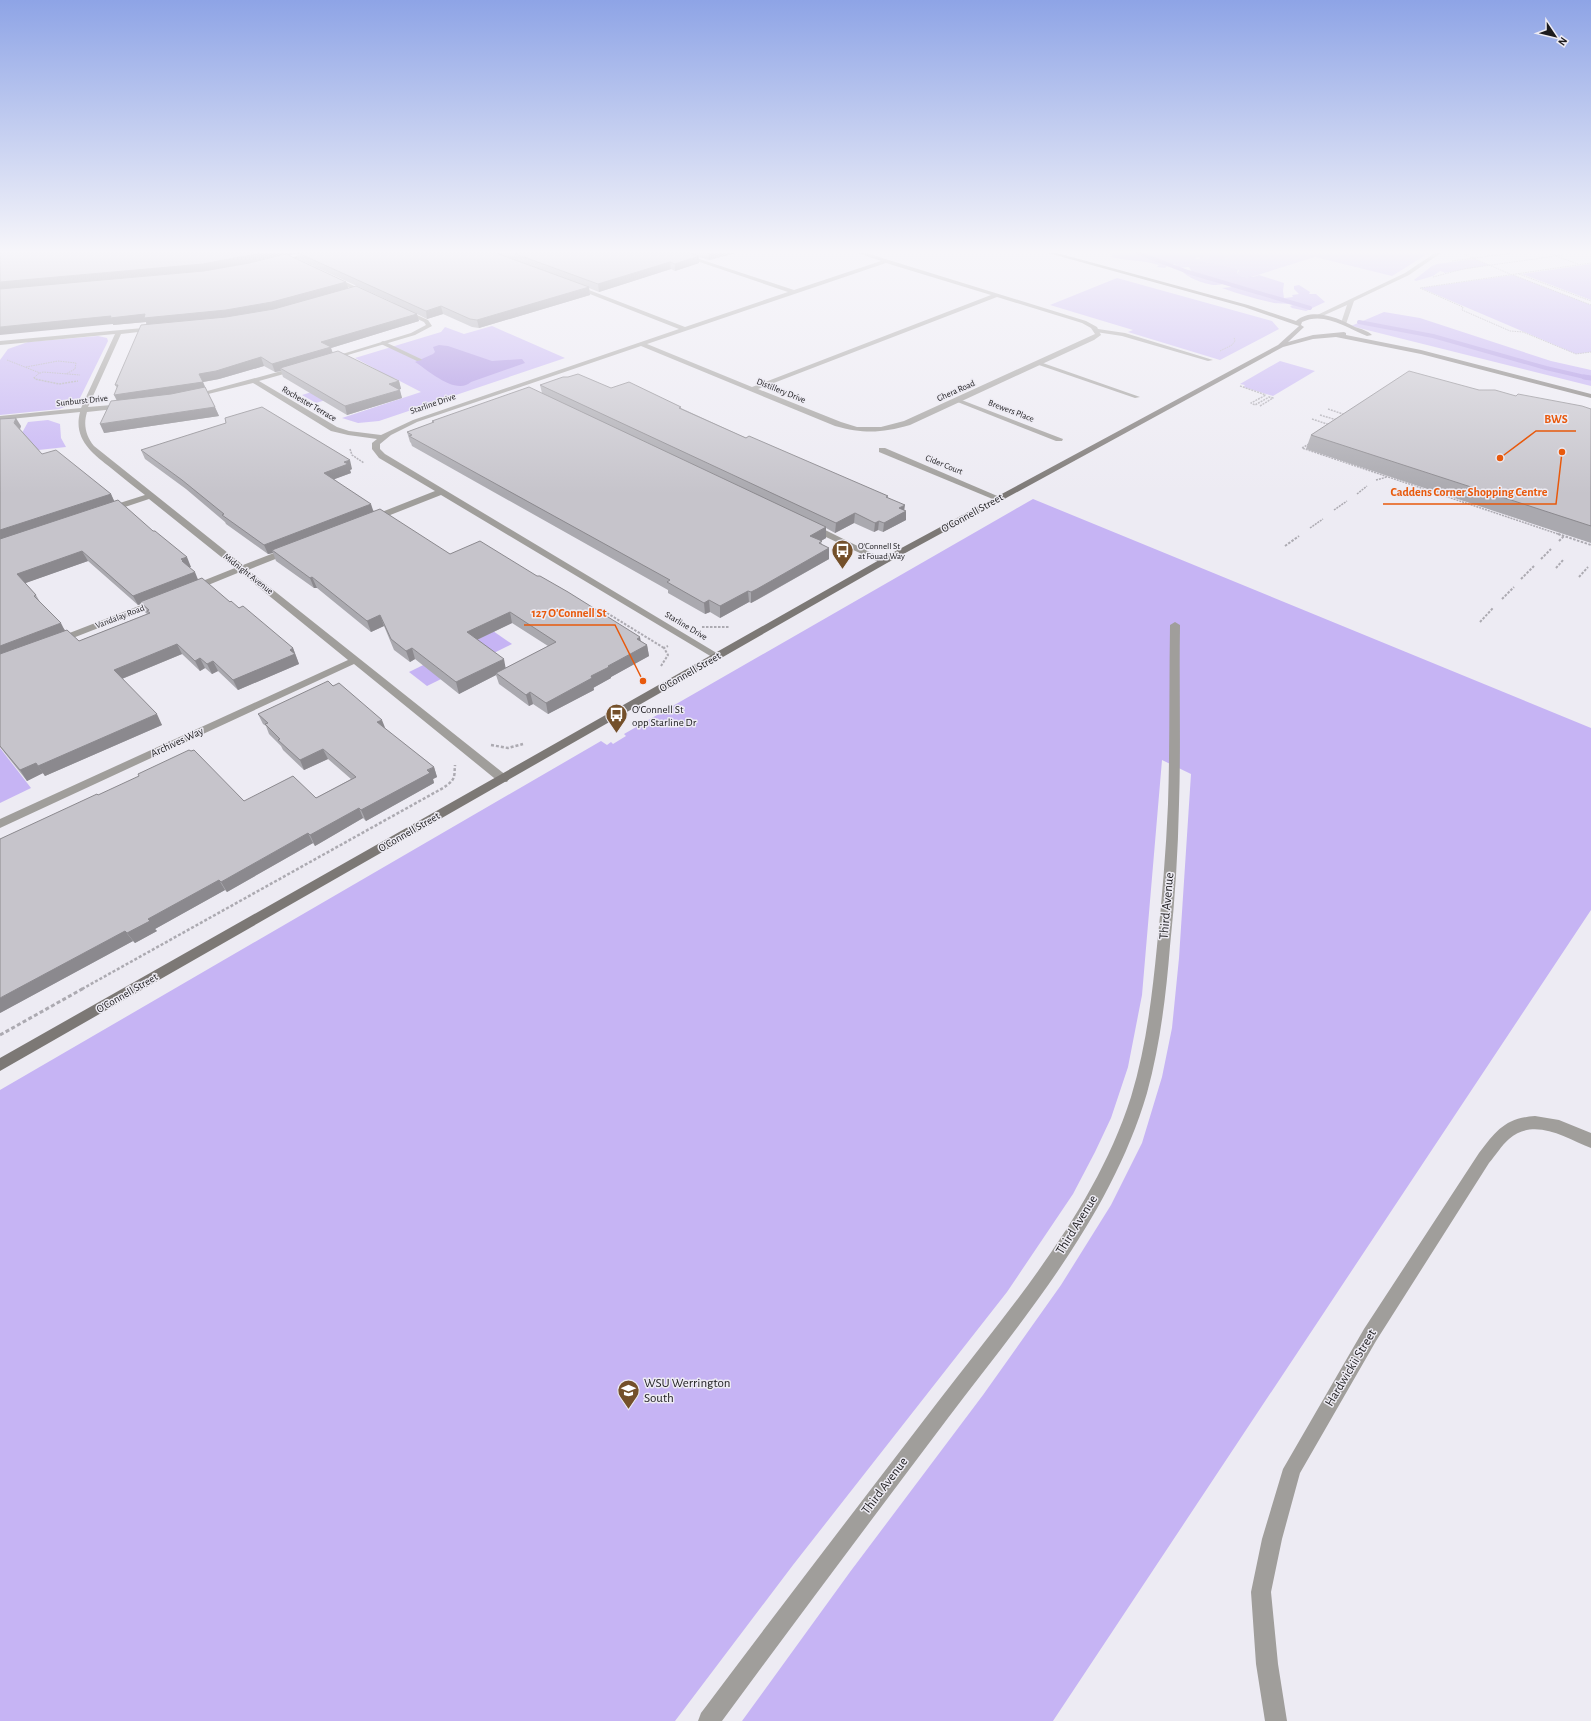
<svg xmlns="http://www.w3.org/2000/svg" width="1591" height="1721" font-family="'Alegreya Sans',sans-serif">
	<rect width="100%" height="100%" fill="#edebf3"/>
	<!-- green -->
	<g fill="#c6b4f4">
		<path d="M1227,253H1429L1392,276L1315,257L1248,278L1241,276L1237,273L1239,271L1238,269L1218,264L1209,263L1195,259L1204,258V255H1208L1210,261H1225Z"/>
		<path d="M1474,259L1490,265L1444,273V272L1440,271L1433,276L1416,281L1414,280L1432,266L1437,264Z"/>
		<path d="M1591,264V300L1522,274Z"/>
		<path d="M1513,275L1591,305V352L1576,354L1421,288Z"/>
		<path d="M1117,278L1272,321L1279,329L1220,360L1128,332L1133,330L1050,305Z"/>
		<path d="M492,326L565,358L379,421L358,423L342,418L421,392L394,378L316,403L302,395L379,371L355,358L441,332L445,327L464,334Z"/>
		<path d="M98,336L107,338L108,341L78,402L59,409L0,415V360L8,349L28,342Z"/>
		<path d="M1280,361L1315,371L1273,396L1243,387L1245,385L1240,384Z"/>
		<path d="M48,420L60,424L61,438L66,447L11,453L28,422Z"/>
		<path d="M1033,499L1591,728V910L1053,1721H742L850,1572L983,1395L1061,1285L1111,1205L1142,1143L1162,1077L1172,1028L1179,958L1191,774L1162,760L1142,995L1128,1067L1111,1118L1095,1152L1073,1194L1007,1292L793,1565L675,1721H0V1090L601,741L607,745L611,742L613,744L626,736L624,734Z"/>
		<path d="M493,631L512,644L427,686L409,672Z"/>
		<path d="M0,748L31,788L0,803Z"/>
	</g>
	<!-- forest -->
	<g fill="#c1acf3">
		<path d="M1107,253H1227L1225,261H1210L1207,259L1209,258L1208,255H1205L1202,259L1198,257L1195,259L1209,263H1215L1238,269L1237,273L1241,276L1249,278L1248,276L1253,277L1259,275L1284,283L1283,291L1284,298L1293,297L1292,295L1299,294L1294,289V286L1299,285L1310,292L1309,294H1316L1325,302L1306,311L1292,308L1290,306L1293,305C1287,303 1280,304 1274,303C1256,299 1239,294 1222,288L1232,287C1222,281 1224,285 1215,285C1207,285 1188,278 1183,272H1192L1189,267L1178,268L1175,264L1168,265L1165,268L1157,267L1159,265C1143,260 1127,261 1111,257L1113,254Z"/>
		<path d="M1384,312L1420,318L1551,361L1591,370V386L1351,326Z"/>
	</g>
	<!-- water -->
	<path fill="#a78de2" d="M439,345L448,346L492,361L522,359L525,363L471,382C456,396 428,370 415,362L433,354L435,352L433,347Z"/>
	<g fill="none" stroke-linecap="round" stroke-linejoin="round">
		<!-- stream-far1 -->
		<g stroke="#a78de2" stroke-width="4">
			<path d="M1138,253L1188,272L1310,308"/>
			<path d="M1359,322L1433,336L1546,368L1589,378"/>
		</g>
		<!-- stream -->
		<path stroke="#a78de2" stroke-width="5" d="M1584,377L1591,378"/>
		<!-- path-far4 -->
		<g stroke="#acaab1" stroke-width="1" stroke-dasharray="1.5 1" stroke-linecap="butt">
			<path d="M1461,253L1510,274"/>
			<path d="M1556,256L1578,264"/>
			<path d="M1556,256L1562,255"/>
			<path d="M1452,261L1513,253"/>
			<path d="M1591,263L1420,288L1463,307L1462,310L1510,331L1523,332L1576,354L1591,352"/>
			<path d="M1519,274L1591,301"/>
			<path d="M1513,275L1591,305"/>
			<path d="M1433,277L1463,269L1556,256L1549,253"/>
			<path d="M1220,351L1232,345L1235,341L1234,337"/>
			<path d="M7,360L40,373"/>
			<path d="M26,367L58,361L76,363L75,369L66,374"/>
			<path d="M34,378L38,374L43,372L80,375"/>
		</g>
		<!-- path-far3 -->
		<g stroke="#acaab1" stroke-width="1.5" stroke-dasharray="2 1" stroke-linecap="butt">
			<path d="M34,377L35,379L59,384L78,381"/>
			<path d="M1240,386L1266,395"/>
			<path d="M1260,406L1273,398L1269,397L1255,405L1251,403L1266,395"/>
			<path d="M1328,409L1346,415"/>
			<path d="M1320,415L1337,420"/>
			<path d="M1312,419L1330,425"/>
			<path d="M1309,444L1302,448L1561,535"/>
			<path d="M350,449L352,455L364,463"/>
			<path d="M1376,480L1387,477"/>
			<path d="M1357,494L1367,486"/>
			<path d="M1334,510L1347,501"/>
			<path d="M1310,528L1323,519"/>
		</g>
		<!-- path-far2 -->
		<g stroke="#acaab1" stroke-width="2" stroke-dasharray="2.5 1.5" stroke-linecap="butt">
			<path d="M1558,534L1591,545"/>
			<path d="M1559,541L1564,536"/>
			<path d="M1285,546L1299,536"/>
			<path d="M1541,559L1551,549"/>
			<path d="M1556,568L1564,559"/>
			<path d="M1579,577L1588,567"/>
			<path d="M1521,579L1534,566"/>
			<path d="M1502,599L1514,587"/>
			<path d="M607,613L664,648"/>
			<path d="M1480,622L1493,608"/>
			<path d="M702,627H730"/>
			<path d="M661,666L668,655L664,648L668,646"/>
		</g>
		<!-- path-far1 -->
		<g stroke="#acaab1" stroke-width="2.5" stroke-dasharray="3 2" stroke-linecap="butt">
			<path d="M491,745L508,748L523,744"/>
			<path d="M82,989L443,788C456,779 454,778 455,765"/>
		</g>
		<!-- path -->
		<path stroke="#acaab1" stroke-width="3" stroke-dasharray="4 2.5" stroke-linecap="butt" d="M0,1035L84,988"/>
		<!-- lane -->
		<g fill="#a09e9b" fill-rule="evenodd">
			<path d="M1098,329L1125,333L1213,360L1208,361L1122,336L1096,332L1095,331Z"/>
			<path d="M383,341L421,359L422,360L417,361L381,344V342Z"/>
			<path d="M1036,362H1040L1140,397L1135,398L1036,364Z"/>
			<path d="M955,399H959L1063,439L1062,441H1056L955,401Z"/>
			<path d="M879,448H885L1002,498L998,500H995L879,452Z"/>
			<path d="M1175,622L1180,625C1179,685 1181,745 1179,804C1178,852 1175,899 1170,946C1166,996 1160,1045 1147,1093C1111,1216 1024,1318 948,1418C872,1519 797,1619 722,1721H698L701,1713C779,1609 858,1506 937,1403C1009,1309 1094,1213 1131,1097C1146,1048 1152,997 1157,946C1162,899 1166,851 1168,804C1170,744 1169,685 1170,625Z"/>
		</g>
		<!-- street -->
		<g fill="#a09e9b" fill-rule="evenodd">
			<path d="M673,253H681L794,290L881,261L858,253H866L1086,321L1097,327L1101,335L1094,340L910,425C882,433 864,434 835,426L641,346L417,422L391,435L380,444V449L385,454L720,655L722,657L717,660L441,495L375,521H369V517L435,491L379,458L372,449V443L377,439L348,435L331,431L253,383L192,398L189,396L296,367L298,368V370L259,381L337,427L349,431L381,435L413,420L679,329L572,287V285H576L685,327L788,292ZM886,263L991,295L752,387L647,344ZM997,297L1082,323L1091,328L1095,334L904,421L881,427H857L841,422L758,389Z"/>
			<path d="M1435,253H1441L1409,275L1354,301L1346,324L1341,323L1347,305L1318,318L1313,317L1405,273Z"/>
			<path d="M333,276L369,293L370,294L365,295L331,279L330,278Z"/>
			<path d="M402,310H406L428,320L432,326L415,335L331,360L326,359L411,333L426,325L424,322L402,312Z"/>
			<path d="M154,327L157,329L156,330L121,334L88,407L124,404L127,406L124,408L87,412C83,425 86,436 94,446L243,565L287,548H293L294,550L293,552L248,570L507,776L509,779L507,782H499L354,664L0,828V819L348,660L240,572L196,590H190L189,588L190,586L235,568L149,499L110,512H104V508L145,495C133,486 122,477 111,468C92,453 73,439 80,412L0,420V416L81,408L115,334L0,345V341Z"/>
			<path d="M809,525H815L888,561L887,563H881L809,529L808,527Z"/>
			<path d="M157,599L160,600L162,602L160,604L60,643L57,644L52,641L54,639Z"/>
			<path d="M1535,1116L1559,1120L1591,1133V1148C1565,1138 1535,1117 1509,1139C1501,1146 1496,1155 1489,1163L1376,1341L1300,1473L1282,1539L1271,1592L1278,1664L1287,1721H1265L1256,1664L1251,1592L1262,1539L1283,1469L1364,1329L1479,1153C1496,1131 1505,1118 1535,1116Z"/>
		</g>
		<!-- secondary -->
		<g fill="#7c7875" fill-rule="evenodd">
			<path d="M308,253H317L278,264L275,262Z"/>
			<path d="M1048,253H1057L1248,305L1296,321C1313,307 1338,318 1355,327C1361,329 1368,331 1372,335L1367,336C1347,328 1324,311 1302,322L1301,325L1304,327L1288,342L1313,335L1344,332L1346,333V335L1421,350L1591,394V398L1421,354L1336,337L1313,339L1283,347L887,563L0,1071V1058L881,559L1278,345L1299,326L1244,307Z"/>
		</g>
	</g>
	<!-- wall -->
	<g fill="#aaa9af" fill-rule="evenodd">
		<path d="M0,253H736L709,260L699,257V263L675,271L671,269L599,292L589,288L590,295L479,328L472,327L443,314L427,319L417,314L419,321L331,348L333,353L399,381L401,389H399L402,398L347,415L283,377L281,371L275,372L264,366L219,379L203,382L219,416L104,433L117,401V388L115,385L146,324V322L113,325V324ZM296,254L298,259L394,303L348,288L346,282L288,255Z"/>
		<path d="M540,385L611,388L681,408L746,438L888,498L904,510L906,520L883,532L878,530L874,532L854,523L835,533L826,528V538L821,541L822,545L829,548V559L757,600L751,603L749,602L720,618L710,612L705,614L668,593V590L412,446L411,443L410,442L407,432L432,423V421L542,393Z"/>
		<path d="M1479,390L1516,396L1591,409V543L1306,449L1311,435Z"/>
		<path d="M0,419L21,426L20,429L42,454L111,494L114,501L191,567H189L198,580L239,608L293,648L299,664L238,690L218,671L212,674L205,668L200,671L182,654L122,679L162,725L45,776L43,773L27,781L0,747ZM88,561L138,605L141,604L145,612L147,614L79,641L65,630L40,602L36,595L25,583Z"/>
		<path d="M141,450L352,469L350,470L351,473L334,479L374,511L450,554L641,641L647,645L649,656L611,677V678L593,688L594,690L548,714L533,704L529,706L499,684L496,675L459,694L415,659L410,662L394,650L384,626L371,632L317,588H314L276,561L273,553L268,554L226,524L225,522L186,489L145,459ZM512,623L548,646L506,668L477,640Z"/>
		<path d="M258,714L385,729L434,767L437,777L433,779L434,783L366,821L363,818L315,846L313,843L227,892L225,890L155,929L157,931L135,943L133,941L0,1013L98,795L244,801L316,798L351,779L328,759L304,770L283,750L281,746L269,734L266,726L263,724Z"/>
	</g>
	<!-- shaded-wall -->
	<g fill="#8b898e">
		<path d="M261,253H296V254L206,272L0,290V282Z"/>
		<path d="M708,253H736L709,260Z"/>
		<path d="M699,256V263L675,271V264Z"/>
		<path d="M670,262L671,269L599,292L598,284Z"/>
		<path d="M346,282L349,290L275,310L229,318L147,325L146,322L113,325V324L0,335V327Z"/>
		<path d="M589,287L590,295L479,328L477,320Z"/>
		<path d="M441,306L443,314L427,319L426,311Z"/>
		<path d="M417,314L419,321L331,348L333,355L280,368L281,371L275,372L272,364L321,342Z"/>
		<path d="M261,357L264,366L219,379L203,382L206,390L118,403L114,395L199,374Z"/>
		<path d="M399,381L401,389L391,392L389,384Z"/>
		<path d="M400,390L402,398L347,415L345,406Z"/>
		<path d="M215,407L219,416L104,433L100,424Z"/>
		<path d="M16,418L21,426L19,432L14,423Z"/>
		<path d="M350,460L352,469L350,470L351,473L327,482L324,473L344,462Z"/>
		<path d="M111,494L115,503L0,541V530Z"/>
		<path d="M371,504L374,513L272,550L273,553L268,554L264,545Z"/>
		<path d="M905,505L904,512L906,511V520L883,532L884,523L899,508Z"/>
		<path d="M855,513L854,523L835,533L836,523Z"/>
		<path d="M879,521L878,530L874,532L875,523Z"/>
		<path d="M826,527V538L810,547V536Z"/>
		<path d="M829,548V559L751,603V592Z"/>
		<path d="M82,551L88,561L23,584L17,574Z"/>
		<path d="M187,557L191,567L187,568L186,571L181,559Z"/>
		<path d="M195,572L199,582L140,602L141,604L138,605L133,596Z"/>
		<path d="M312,577L317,588H314L310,578Z"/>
		<path d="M748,591L749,602L720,618V606Z"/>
		<path d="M709,600L710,612L705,614L704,603Z"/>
		<path d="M510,612L512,623L470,643L467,632Z"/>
		<path d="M380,615L384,626L371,632L367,621Z"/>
		<path d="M61,623L66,633L0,658V646Z"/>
		<path d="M640,637L642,648L637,639Z"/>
		<path d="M177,644L182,654L119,680L114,670Z"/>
		<path d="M647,645L649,656L611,677V678L593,688L591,676L608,666Z"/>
		<path d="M293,648L299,664L238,690L233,680Z"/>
		<path d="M412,648L415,659L410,662L406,651Z"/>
		<path d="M200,658L205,668L200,671L195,661Z"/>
		<path d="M504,659L506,670L496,673V675L459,694L456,682Z"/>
		<path d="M213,661L218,671L212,674L207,664Z"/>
		<path d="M592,678L594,690L548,714L546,703Z"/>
		<path d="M530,692L533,704L529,706L526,695Z"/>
		<path d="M157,714L162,725L45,776L38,766Z"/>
		<path d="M382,720L386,730L377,722Z"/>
		<path d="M323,749L328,759L304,770L300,760Z"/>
		<path d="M36,763L43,773L27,781L20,770Z"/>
		<path d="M434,767L437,777L433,779L434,783L366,821L361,810Z"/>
		<path d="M359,808L363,818L315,846L310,835Z"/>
		<path d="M308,833L313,843L227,892L221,882Z"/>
		<path d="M219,880L225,890L155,929L157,931L135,943L127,933L148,919Z"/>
		<path d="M125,931L133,941L0,1013V998Z"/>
	</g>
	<!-- building -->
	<g fill="#c6c4cb" stroke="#8b898e">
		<path d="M0,253H261L203,264L0,282Z"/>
		<path d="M298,253H496L589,287L477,320L470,319L441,306L426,311Z"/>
		<path d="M513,253H689L699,256L675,264L670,262L598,284Z"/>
		<path d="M286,254L346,282L272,302L226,310L144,318L145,314L110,318L111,316L0,327V289L204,271L249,263Z"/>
		<path d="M356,286L417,314L321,342L331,347L272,364L261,357L216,371L199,374L203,382L114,395L118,385H115L141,325L226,317L274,309Z"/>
		<path d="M338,351L399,381L389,384L400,390L345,406L280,368Z"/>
		<path d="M1409,371L1479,390H1495L1516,396L1518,394L1582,406L1591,409V526L1311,435Z"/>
		<path d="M578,374L611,388L629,382L681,407L679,408L746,438L749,436L888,496L886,497L905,505L899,508L906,511L884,523L879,521L875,523L855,513L836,523L540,385L563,377H568Z"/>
		<path d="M205,387L215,407L100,424L111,401L171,394Z"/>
		<path d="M529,387L826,527L810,536L822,541L819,543L829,548L757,589L751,592L748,591L720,606L709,600L704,603L667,582L670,580L409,436L412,435L407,432L434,422L432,421Z"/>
		<path d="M262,407L350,460L344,462L348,464L324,473L371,504L264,545L222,515L224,514L182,480L141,450L226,423L225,418Z"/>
		<path d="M16,418L14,423L42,454L56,450L111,494L0,530V419Z"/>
		<path d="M118,500L153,531H155L187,557L181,559L183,560L182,561L195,572L133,596L82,551L17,574L36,595L34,596L61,623L0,646V539Z"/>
		<path d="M380,509L450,554L480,541L537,576H540L568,592L640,637L637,639L647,645L608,666L609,667L591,676L592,678L546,703L530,692L526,695L496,673L556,642L510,612L467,632L504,659L456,682L412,648L406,651L391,639L380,615L367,621L312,577L310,578L272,550Z"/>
		<path d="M202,578L230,602L231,601L239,608L243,606L293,648L290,650L295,654L233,680L213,661L207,664L200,658L195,661L177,644L114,670L157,714L38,766L36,763L20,770L0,746V654L67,630L79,641L150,613L147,611L149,610L140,602Z"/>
		<path d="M328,681L333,686L339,683L382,720L377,722L434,767L427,770L430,773L361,810L359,808L310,835L308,833L221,882L219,880L148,919L150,921L127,933L125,931L0,998V839L97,794L98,795L139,776L138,774L189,750L191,751L194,750L244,801L293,776L316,798L356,777L323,749L300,760L278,740L280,739L265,724L268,723L258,714Z"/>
	</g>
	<!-- sky -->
	<linearGradient id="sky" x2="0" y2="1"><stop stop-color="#8ea4e6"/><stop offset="0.51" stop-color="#f7f6fa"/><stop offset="1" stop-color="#f7f6fa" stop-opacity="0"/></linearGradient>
	<rect width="1591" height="494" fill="url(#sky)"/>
	<!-- icons -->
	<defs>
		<symbol id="bus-pin" viewBox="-11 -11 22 30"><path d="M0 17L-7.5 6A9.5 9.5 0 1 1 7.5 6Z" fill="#74502a" stroke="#edebf3"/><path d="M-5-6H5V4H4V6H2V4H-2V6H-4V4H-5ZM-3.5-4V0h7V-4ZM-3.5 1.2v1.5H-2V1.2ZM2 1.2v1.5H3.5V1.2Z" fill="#fff"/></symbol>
		<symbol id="university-pin" viewBox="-11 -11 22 30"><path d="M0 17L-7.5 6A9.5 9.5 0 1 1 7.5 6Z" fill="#74502a" stroke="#edebf3"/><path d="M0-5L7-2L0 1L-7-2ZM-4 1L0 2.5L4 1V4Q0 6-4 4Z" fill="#fff"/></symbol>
	</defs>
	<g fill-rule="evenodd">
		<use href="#bus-pin" x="830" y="538" width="25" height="34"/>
		<use href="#bus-pin" x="604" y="702" width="25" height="34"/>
		<use href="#university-pin" x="616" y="1378" width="25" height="34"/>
	</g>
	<g text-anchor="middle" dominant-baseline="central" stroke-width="3" stroke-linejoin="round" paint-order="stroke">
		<!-- far-street labels -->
		<g font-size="9" fill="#1c1b1e" stroke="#edebf3">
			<text transform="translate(781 391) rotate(22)">Distillery Drive</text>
			<text transform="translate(956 391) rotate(-24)">Ghera Road</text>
			<text transform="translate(82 401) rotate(-6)">Sunburst Drive</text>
			<text transform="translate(309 404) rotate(30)">Rochester Terrace</text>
			<text transform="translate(433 404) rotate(-19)">Starline Drive</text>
			<text transform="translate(1011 411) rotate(21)">Brewers Place</text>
			<text transform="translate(944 465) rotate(22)">Cider Court</text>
			<text transform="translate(248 574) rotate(38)">Midnight Avenue</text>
			<text transform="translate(120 617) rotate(-21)">Vandalay Road</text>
			<text transform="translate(686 626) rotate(31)">Starline Drive</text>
		</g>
		<!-- far-poi labels -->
		<g font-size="9" fill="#1c1b1e" stroke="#edebf3" text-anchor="start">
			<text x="858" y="546">O'Connell St<tspan x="858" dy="10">at Fouad Way</tspan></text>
		</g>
		<!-- street labels -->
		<g font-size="11" fill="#1c1b1e" stroke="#edebf3">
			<text transform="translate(972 513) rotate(-29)">O'Connell Street</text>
			<text transform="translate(690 672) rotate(-30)">O'Connell Street</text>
			<text transform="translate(177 742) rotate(-25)">Archives Way</text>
			<text transform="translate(409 832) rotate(-30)">O'Connell Street</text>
			<text transform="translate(127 993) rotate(-30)">O'Connell Street</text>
		</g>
		<!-- poi labels -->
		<g font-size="11" fill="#1c1b1e" stroke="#edebf3" text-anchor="start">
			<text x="632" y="709">O'Connell St<tspan x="632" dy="13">opp Starline Dr</tspan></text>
		</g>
		<!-- near-street labels -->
		<g font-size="13" fill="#1c1b1e" stroke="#edebf3">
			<text transform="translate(1167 906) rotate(-85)">Third Avenue</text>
			<text transform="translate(1077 1225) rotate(-58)">Third Avenue</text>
			<text transform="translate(1351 1368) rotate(-59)">Hardwickii Street</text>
			<text transform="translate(885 1486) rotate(-53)">Third Avenue</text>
		</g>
		<!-- near-poi labels -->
		<g font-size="13" fill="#1c1b1e" stroke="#edebf3" text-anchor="start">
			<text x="644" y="1383">WSU Werrington<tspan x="644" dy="15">South</tspan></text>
		</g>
	</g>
	<!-- callouts -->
	<path fill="none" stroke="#e8590c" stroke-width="1.5" d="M1500 458L1536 431H1576M1562 452L1556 504H1383M643 681L615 625H524"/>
	<g fill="#e8590c" stroke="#edebf3" stroke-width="1.5">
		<circle cx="1500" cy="458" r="4"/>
		<circle cx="1562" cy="452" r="4"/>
		<circle cx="643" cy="681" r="4"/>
	</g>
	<g font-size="12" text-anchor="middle" font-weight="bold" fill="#e8590c" stroke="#edebf3" stroke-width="3" stroke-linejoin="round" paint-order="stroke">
		<text x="1556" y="423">BWS</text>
		<text x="1469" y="496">Caddens Corner Shopping Centre</text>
		<text x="569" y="617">127 O'Connell St</text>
	</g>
	<!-- north arrow -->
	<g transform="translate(1555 36) rotate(125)" stroke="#edebf3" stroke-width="3" paint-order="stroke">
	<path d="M0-3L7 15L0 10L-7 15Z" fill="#1c1b1e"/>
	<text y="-6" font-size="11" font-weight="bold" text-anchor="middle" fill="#1c1b1e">N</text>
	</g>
</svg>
